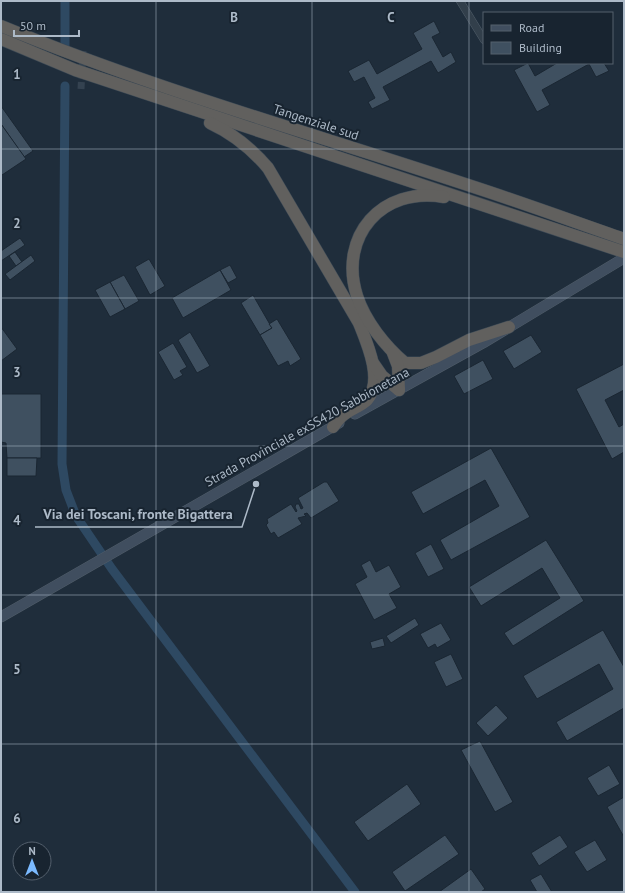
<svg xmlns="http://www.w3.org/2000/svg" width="625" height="893" font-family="'PT Sans',sans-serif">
	<rect width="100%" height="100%" fill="#1f2d3b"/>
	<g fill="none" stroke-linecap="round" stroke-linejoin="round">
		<!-- canal -->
		<g stroke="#2e4962" stroke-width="9">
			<path d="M65,48V1"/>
			<path d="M65,86L62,464L66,490L76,516L112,569L355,892"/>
		</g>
	</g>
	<!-- building -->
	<g fill="#3f5060" stroke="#1a2632">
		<path d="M434,21L440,33L432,37L443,57L451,52L456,62L438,73L431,61L383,87L390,100L372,109L368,102L375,98L364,77L354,82L348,71L369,60L377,74L422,49L413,33Z"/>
		<path d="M528,63L535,76L557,63H604L609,71L596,77L589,64L542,90L550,105L537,112L514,70Z"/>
		<path d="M1,106L33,151L24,157L1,124Z"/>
		<path d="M1,124L26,159L2,175L1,173Z"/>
		<path d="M20,238L25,245L1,261V251Z"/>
		<path d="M15,252L22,262L16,266L9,256Z"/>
		<path d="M31,255L35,261L10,280L5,274Z"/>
		<path d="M149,259L165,286L150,295L135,267Z"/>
		<path d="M230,265L237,278L228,283L220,270Z"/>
		<path d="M220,270L231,290L183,318L172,298Z"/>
		<path d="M124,275L139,301L125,309L110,282Z"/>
		<path d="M110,282L125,309L110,317L95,290Z"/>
		<path d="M253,295L272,328L260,335L241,303Z"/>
		<path d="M277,319L301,359L290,366L288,361L278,366L260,335L272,328L269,324Z"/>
		<path d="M1,327L17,349L1,361Z"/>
		<path d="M190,332L210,366L197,373L178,340Z"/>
		<path d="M531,335L542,352L514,369L503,351Z"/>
		<path d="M173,343L187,367L180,371L183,375L174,380L158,352Z"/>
		<path d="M483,360L493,379L464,394L454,376Z"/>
		<path d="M624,364V390L605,400L619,427L624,424V452L612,459L576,389Z"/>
		<path d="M1,394H41V458H7L6,443L1,442Z"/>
		<path d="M491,448L530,517L451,560L440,540L499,506L485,480L423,514L411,492Z"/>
		<path d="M7,458H37L36,476H7Z"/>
		<path d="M324,482H327L339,501L311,518L307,513L304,514L306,516L298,518L302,524L278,538L274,532L271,534L266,525L268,523L267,519L291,504L296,512L297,511L295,507L296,504H299L301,509L303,508L298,498Z"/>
		<path d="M546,540L584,601L513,646L504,633L560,598L542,568L481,606L469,587Z"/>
		<path d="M431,544L444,569L428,577L415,553Z"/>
		<path d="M370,560L376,572L389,565L401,587L389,594L397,608L374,620L355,584L367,577L361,565Z"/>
		<path d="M415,618L419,625L391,643L386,636Z"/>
		<path d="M441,623L451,640L437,648L435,644L428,648L420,634Z"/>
		<path d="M603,630L624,667V708L567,741L556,722L613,689L599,664L537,699L523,676Z"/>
		<path d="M383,638L385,646L372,649L370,642Z"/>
		<path d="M451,654L463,679L446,687L434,662Z"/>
		<path d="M496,705L508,718L488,736L476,723Z"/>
		<path d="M480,741L513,802L495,812L461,750Z"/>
		<path d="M609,765L620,784L598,796L587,778Z"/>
		<path d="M407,784L421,804L368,841L354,822Z"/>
		<path d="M624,797V837L607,807Z"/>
		<path d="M445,835L459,854L405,891L392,872Z"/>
		<path d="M560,835L568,847L539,866L531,853Z"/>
		<path d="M595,840L607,860L587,872L574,852Z"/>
		<path d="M471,869L485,889L481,892H439Z"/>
		<path d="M541,874L552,892H537L530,880Z"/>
	</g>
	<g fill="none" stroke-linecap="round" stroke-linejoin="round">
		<!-- minor-tunnel -->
		<path stroke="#344250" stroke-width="7" stroke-dasharray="7 3.5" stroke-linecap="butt" d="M81,89L83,51"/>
		<defs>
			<path id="minor" d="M460,1L484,40"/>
			<g id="secondary">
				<path d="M355,414L483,343L624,258"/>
				<path d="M1,617L339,423"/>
			</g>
			<g id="trunk">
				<path d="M1,26C156,90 318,135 477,188C526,204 575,222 624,239"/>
				<path d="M1,39L75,70L624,252"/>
				<path d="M210,123C234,134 251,148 268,168L359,323C367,343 384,381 367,400C360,407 348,410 341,417C338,420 335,424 333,427"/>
				<path d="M444,197C382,186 338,236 357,296C365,321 385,346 405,363H421L436,357L469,340L509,327"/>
				<path d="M393,353L398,366L399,390"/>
				<path d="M373,363L382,376L399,390"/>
			</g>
		</defs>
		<!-- minor casing -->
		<use href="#minor" stroke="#505d69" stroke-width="8"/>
		<!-- secondary casing -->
		<use href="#secondary" stroke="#505d69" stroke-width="11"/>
		<!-- trunk casing -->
		<use href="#trunk" stroke="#3d4a56" stroke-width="13"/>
		<!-- minor -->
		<use href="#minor" stroke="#323f4b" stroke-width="7"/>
		<!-- secondary -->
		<use href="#secondary" stroke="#404e5f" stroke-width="10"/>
		<!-- trunk -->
		<use href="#trunk" stroke="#61605e" stroke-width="12"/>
	</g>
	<!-- grid -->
	<path fill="none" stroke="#adbac8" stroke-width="1" stroke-opacity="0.55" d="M156,1V892M312,1V892M469,1V892M1,149H624M1,298H624M1,446H624M1,595H624M1,744H624"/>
	<g text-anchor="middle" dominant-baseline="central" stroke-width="4" stroke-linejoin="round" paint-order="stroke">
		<!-- street labels -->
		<g font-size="13" fill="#adbac8" stroke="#182430">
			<text transform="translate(316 122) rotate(18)">Tangenziale sud</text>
			<text transform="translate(307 427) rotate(-29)">Strada Provinciale exSS420 Sabbionetana</text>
		</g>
	</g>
	<g font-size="13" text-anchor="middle" font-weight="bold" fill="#adbac8" stroke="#182430" stroke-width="4" stroke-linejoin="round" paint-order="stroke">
		<text x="234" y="22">B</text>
		<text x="391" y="22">C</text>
		<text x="17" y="79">1</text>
		<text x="17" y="228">2</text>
		<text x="17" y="377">3</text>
		<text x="17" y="525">4</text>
		<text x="17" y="674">5</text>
		<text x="17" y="823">6</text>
	</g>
	<!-- callouts -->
	<path fill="none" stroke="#adbac8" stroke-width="1.5" d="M256 484L242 527H35"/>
	<circle fill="#adbac8" stroke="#182430" stroke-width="1.5" cx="256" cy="484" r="4"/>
	<g font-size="14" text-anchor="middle" font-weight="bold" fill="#adbac8" stroke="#182430" stroke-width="4" stroke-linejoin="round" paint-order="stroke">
		<text x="138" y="519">Via dei Toscani, fronte Bigattera</text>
	</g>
	<!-- border -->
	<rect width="625" height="893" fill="none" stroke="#adbac8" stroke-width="4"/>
	<!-- legend -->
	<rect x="483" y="12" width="130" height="52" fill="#182430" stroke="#54606d"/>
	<rect x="491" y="25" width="20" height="6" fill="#404e5f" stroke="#54606d"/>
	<text x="519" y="32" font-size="12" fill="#adbac8">Road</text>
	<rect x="491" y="42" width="20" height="12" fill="#3f5060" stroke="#54606d"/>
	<text x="519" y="52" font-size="12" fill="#adbac8">Building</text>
	<!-- north arrow -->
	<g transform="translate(32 861)"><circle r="19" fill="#182430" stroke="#54606d"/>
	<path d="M0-3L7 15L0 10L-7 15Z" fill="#7bbaff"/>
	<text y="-6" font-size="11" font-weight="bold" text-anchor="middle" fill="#adbac8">N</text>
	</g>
	<!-- scale -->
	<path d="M14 30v6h65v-6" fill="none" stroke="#adbac8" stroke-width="2"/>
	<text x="20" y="30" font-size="12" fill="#adbac8" stroke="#182430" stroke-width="3" paint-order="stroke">50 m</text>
</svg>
